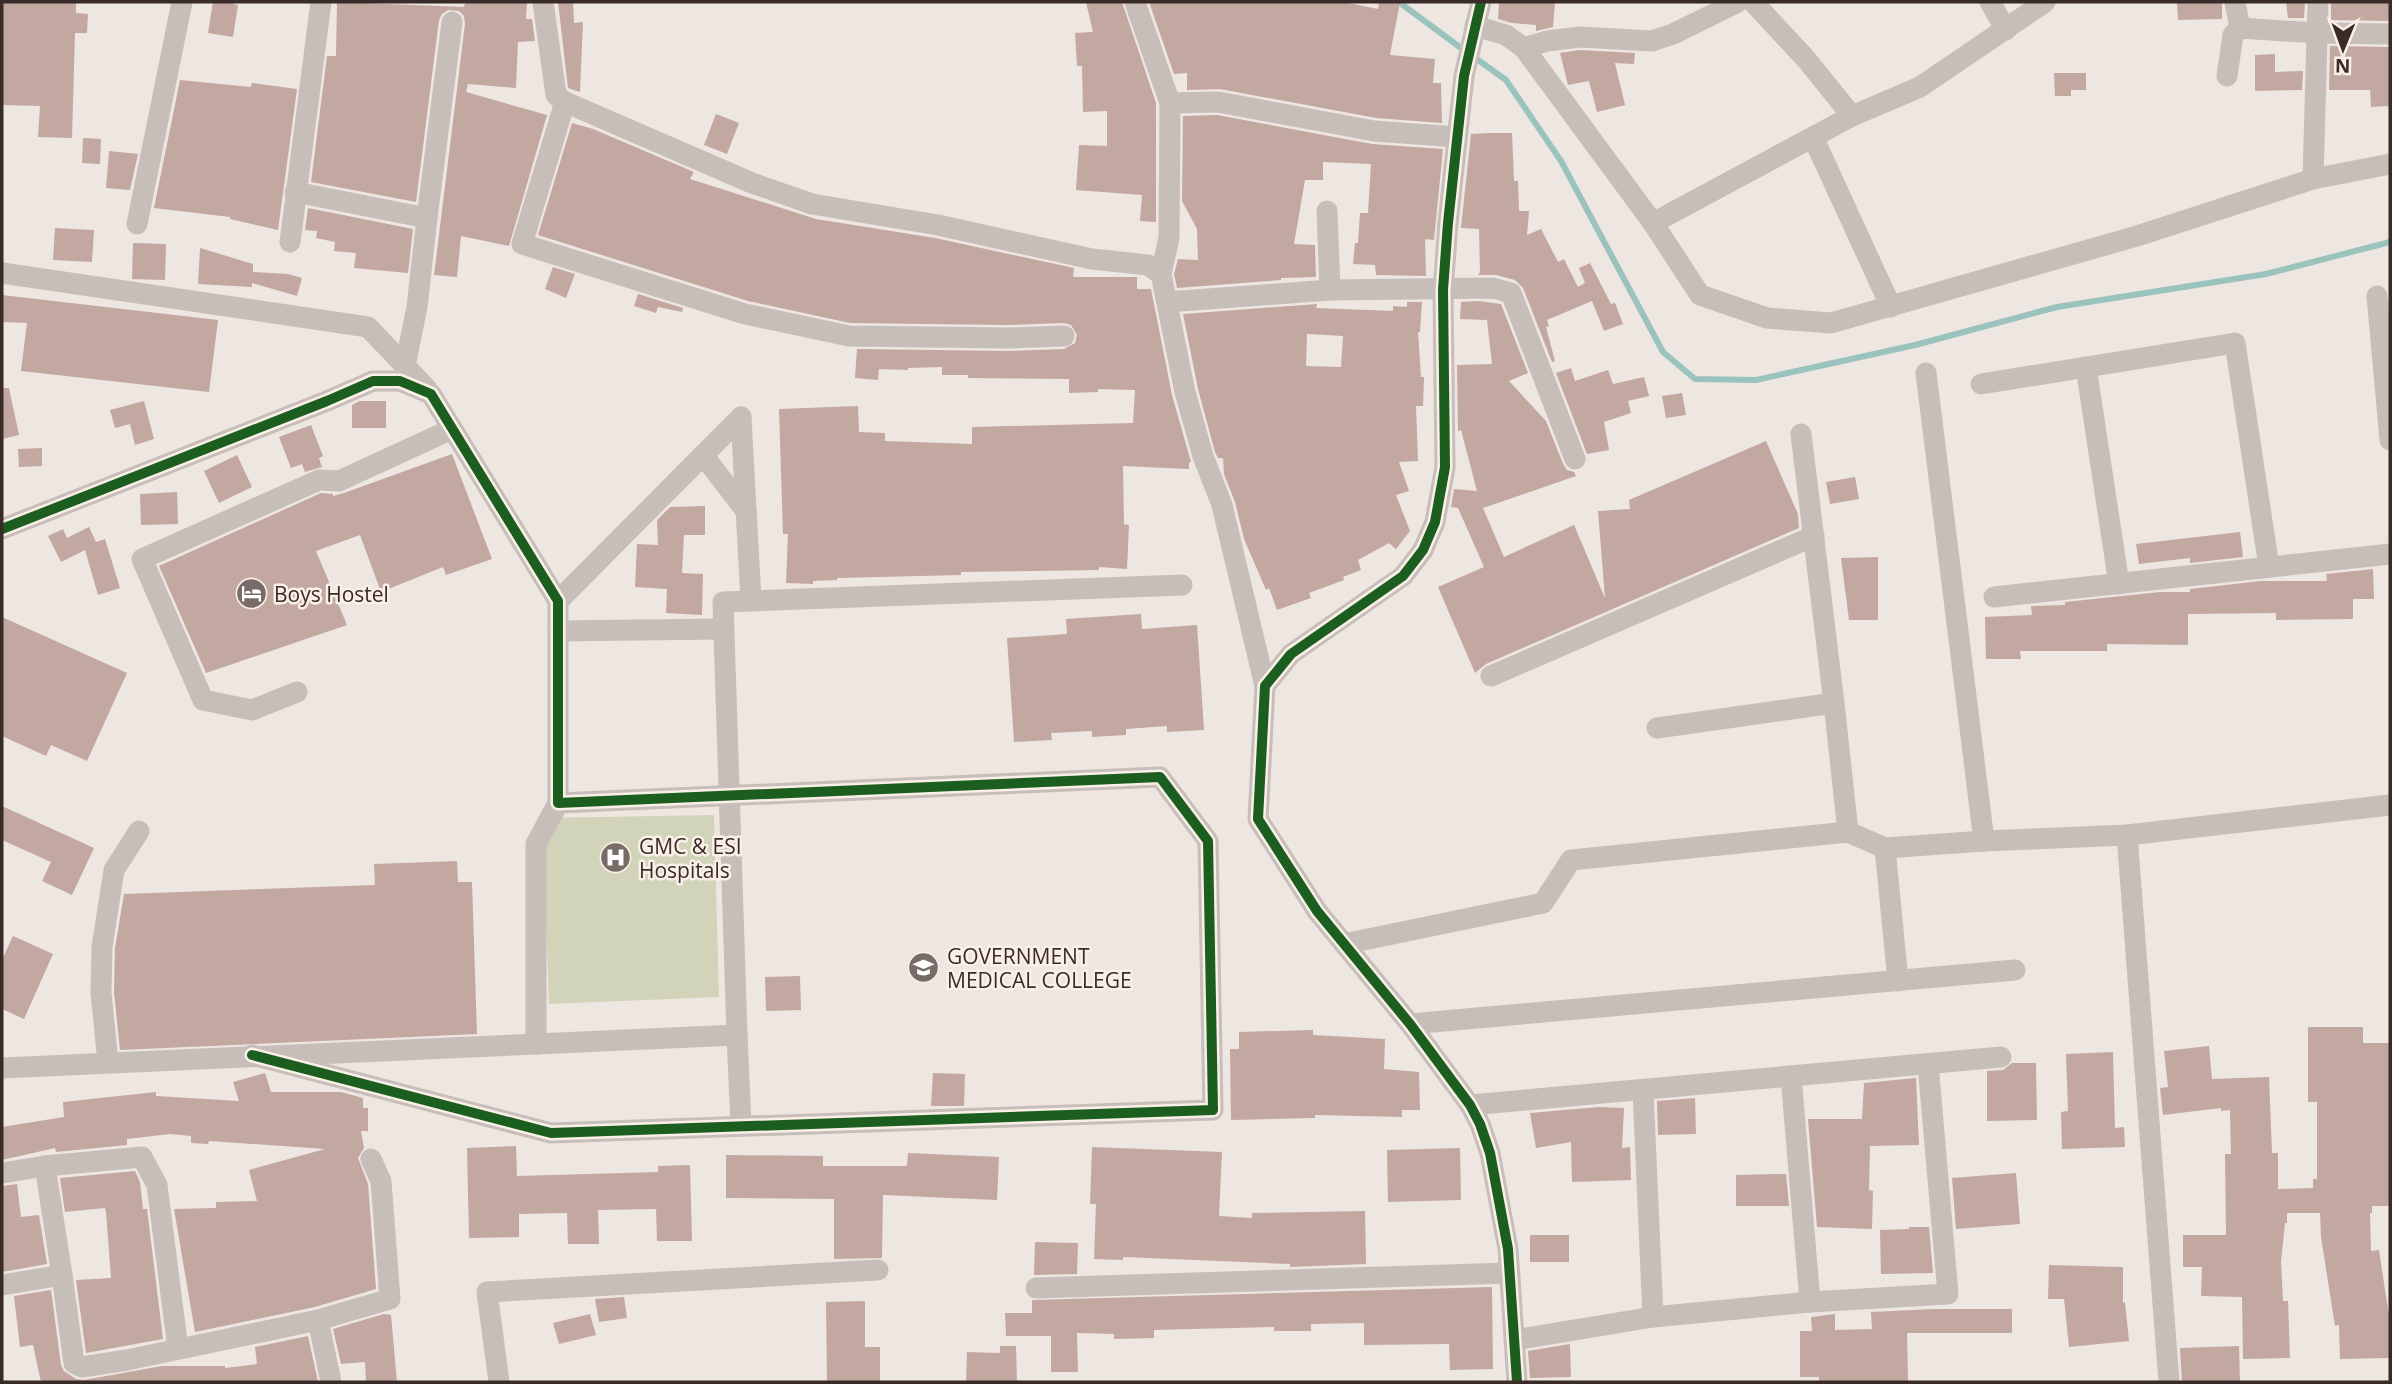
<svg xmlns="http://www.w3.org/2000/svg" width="2392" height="1384" font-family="'Open Sans',sans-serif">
	<rect width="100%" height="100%" fill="#eee6e1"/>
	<!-- green -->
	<path fill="#d2d4ba" d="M714,815L719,997L549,1004L542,818Z"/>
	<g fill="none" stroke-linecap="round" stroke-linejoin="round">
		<!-- stream -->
		<g stroke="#9bc3be" stroke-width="6">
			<path d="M1399,2L1465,51"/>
			<path d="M1474,57L1506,80L1561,161L1663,352L1695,379L1756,380L1915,345L2057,307L2266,274L2390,242"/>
		</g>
	</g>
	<!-- building -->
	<g fill="#c3a7a1" fill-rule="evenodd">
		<path d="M2,2H76V13L88,14L87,33H75L72,138L38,137L40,106L2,105Z"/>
		<path d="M213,2H234L233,4L238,5L233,37L208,33Z"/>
		<path d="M337,2L464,7L465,2H527L526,19H532L535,41L518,42L516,88L468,84L466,92L547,115L509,246L461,236L457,277L434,275L465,24L464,16L459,11L448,10L442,14L439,20L416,202L311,182L327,56H336Z"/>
		<path d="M558,2H573L574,23L583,22L580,92L568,88Z"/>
		<path d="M1086,2H1122L1156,103V222L1140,221L1142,195L1076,190L1079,145L1107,146V111L1083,112L1082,66H1077L1075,33L1093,32Z"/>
		<path d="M1149,2H1343L1378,9L1379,2H1400L1390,55L1435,59L1433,83H1441L1442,123L1376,118L1220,89L1187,90V73L1174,74Z"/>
		<path d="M1499,2H1555L1553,27L1536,31V25L1512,23L1498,19Z"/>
		<path d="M2177,2H2222V19L2178,20Z"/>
		<path d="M2286,2H2305L2304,18H2288Z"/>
		<path d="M2331,2H2390V21L2331,20Z"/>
		<path d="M2330,46L2390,47V106L2371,107L2370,90H2329Z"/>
		<path d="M1580,50L1635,53L1634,64L1615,63L1625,105L1597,112L1589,81L1568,85L1560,53Z"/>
		<path d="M2275,54V72L2303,71L2302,90L2255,91V55Z"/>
		<path d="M2054,73H2086V90H2071V96H2055Z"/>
		<path d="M180,80L251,87L252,83L297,89L278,230L230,219V217L154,208Z"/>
		<path d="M716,114L739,123L727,154L704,145Z"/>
		<path d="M1217,115L1372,144L1443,149L1434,240L1425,239L1426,276L1376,275L1375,265L1353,264L1355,243H1358L1360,213H1368L1371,164L1323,162V180H1305L1294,244L1315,245L1316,277L1281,278V280L1177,288L1174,274L1178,259L1198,260L1197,229L1182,201L1183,116Z"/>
		<path d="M572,123L593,129L694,172L690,179L816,219L935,238L1074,268L1073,277H1137V289H1151L1172,395L1191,462L1189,463V469L1123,466L1124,524L1129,525L1127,569L1099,567V570L961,572V575L837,578V580L813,581V584L786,583L788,534H783L779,409L858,406L859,432L885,433V441L972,444V427L1133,423L1135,390L1098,389V392L1069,393V379L968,378V375H942V367L908,368V370L879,369L878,380L855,378L857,349L1008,351L1064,349L1075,343L1077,335L1071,325L1064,323L1008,325L850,323L748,301L538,235Z"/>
		<path d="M1489,133H1512L1514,181H1518L1519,211H1529L1527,235L1541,229L1558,262L1564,259L1578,287L1585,283L1579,268L1590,263L1611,304L1615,303L1623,324L1604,331L1592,301L1547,320L1549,326L1546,327L1555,361L1552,362L1523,288L1515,280L1496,275H1478L1480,272L1479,229L1461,228L1471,134Z"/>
		<path d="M83,138L101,139L100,164L82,163Z"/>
		<path d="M109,151L138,154L130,190L106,188Z"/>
		<path d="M308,208L413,229L408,273L354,268L356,253L334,251L335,242L316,238L317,231L305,230Z"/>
		<path d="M55,228L94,230L92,262L53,260Z"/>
		<path d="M133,243L166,244L165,280L132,279Z"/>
		<path d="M200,248L253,264V272L288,274L302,278L297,296L252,283V287L198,284Z"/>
		<path d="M553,267L575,274L566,298L545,289Z"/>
		<path d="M638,294L683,308L682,312L658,307L656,313L634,306Z"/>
		<path d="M2,295L218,320L209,392L21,371L27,323L2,322Z"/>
		<path d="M1479,301L1501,304L1528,373L1509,381L1546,421L1563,464L1567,470L1574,472L1576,476L1483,508L1504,557L1574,525L1605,598L1598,511L1630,509L1629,500L1766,441L1798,514L1799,528L1486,664L1475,673L1438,587L1484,567L1458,508L1451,507L1454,489L1477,491L1461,430L1458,431L1457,365L1492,364L1487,320L1460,319L1461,302Z"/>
		<path d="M1407,302H1422L1420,332H1418L1421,377H1424L1423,406H1416L1418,461L1399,462L1409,491L1396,495L1410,531L1396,549L1389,543L1358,560L1361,570L1343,577L1344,580L1309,593L1311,598L1277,610L1269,588L1266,590L1244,539L1235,502L1224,474L1223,458H1218L1215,452L1198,389L1183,314L1317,304L1316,308L1393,311V306L1407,307ZM1307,334L1343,336L1341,367L1306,366Z"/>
		<path d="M1571,368L1575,381L1608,370L1613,384L1644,377L1649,396L1628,401L1631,413L1604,422L1609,450L1587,454L1556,373Z"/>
		<path d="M2,388H9L19,435L2,439Z"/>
		<path d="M1682,393L1686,415L1666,418L1662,396Z"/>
		<path d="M144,401L154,439L135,445L130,424L115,428L110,410Z"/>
		<path d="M360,401H386V428H352V405Z"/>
		<path d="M311,425L323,456L319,458L322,467L305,472L302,464L291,468L279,437Z"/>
		<path d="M42,448V466L19,467L18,449Z"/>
		<path d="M452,454L492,559L446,575L443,567L381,592L360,535L316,551L347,625L206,673L159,566L321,493L333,494V496L344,493Z"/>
		<path d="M237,455L252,487L219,503L204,471Z"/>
		<path d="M1855,477L1859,499L1830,504L1826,482Z"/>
		<path d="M177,492L178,524L141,525L140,494Z"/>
		<path d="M705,506V535H684L682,573L703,574L702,615L666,613L667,589L635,587L637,544L658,545L657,520L670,507Z"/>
		<path d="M89,527L96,542L105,539L120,588L98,595L85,550L61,562L48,536L63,529L67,538Z"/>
		<path d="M2240,532L2243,557L2190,563V558L2139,564L2136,544Z"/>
		<path d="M1878,557V620H1849L1841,558Z"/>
		<path d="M2373,569L2374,599H2353V619L2276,620V613L2188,614V645L2107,644V651H2020L2021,659H1986L1985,617L2032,615L2031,606L2065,605V602L2160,592H2190V589L2261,581H2327L2326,574Z"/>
		<path d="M1141,614L1142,629L1197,625L1204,730L1167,732V726L1126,729V735L1092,737V731L1051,733L1052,740L1014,742L1007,638L1067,634L1066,619Z"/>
		<path d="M2,617L127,673L87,761L51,745L46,756L2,736Z"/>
		<path d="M2,806L94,848L72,895L42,881L51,862L2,840Z"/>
		<path d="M457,861L458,882H472L477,1034L120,1050L114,992L115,948L124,894L375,885L374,864Z"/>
		<path d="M13,936L53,954L24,1019L2,1009V960Z"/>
		<path d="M800,976L801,1010L766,1011L765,977Z"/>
		<path d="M2308,1027H2363V1043H2390V1206H2372V1213H2370L2371,1251L2379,1250L2389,1316V1358L2340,1359L2339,1325L2335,1326L2321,1237L2320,1213H2287V1223H2285L2281,1261L2283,1301H2288L2290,1358L2243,1359L2242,1297L2201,1296L2202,1267H2183V1235H2226L2225,1154H2231L2230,1110L2221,1111V1108L2163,1115L2160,1088L2168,1087L2164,1051L2209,1046L2212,1079L2269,1077L2272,1153H2278V1189L2313,1188V1179H2317V1102H2308Z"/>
		<path d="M1313,1030V1035L1385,1039L1384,1069L1419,1072L1420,1110H1402V1117L1315,1115V1118L1231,1120L1230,1049H1239V1032Z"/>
		<path d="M2113,1052L2115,1128L2124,1127L2125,1147L2062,1149L2061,1112L2068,1111L2066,1054Z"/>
		<path d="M2012,1063H2036L2037,1120L1987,1121V1071L2003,1070Z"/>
		<path d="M265,1073L271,1092H341L363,1098V1108H368V1131H361L364,1148L358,1158L368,1184L376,1289L315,1307L195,1332L174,1209L216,1208V1202L257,1201L249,1170L325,1149L209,1141L208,1144L191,1143V1136L170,1134L127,1139V1145L56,1152L55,1148L2,1160V1127L64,1117L63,1102L156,1092V1096L239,1101L233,1082Z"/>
		<path d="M933,1073L965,1074L964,1106H931Z"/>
		<path d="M1916,1078L1919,1145L1870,1146L1869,1190L1873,1191L1872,1229L1817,1227L1808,1119H1862L1864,1083Z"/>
		<path d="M1695,1098L1696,1134L1658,1135L1657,1101Z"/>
		<path d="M1599,1107L1624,1108L1622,1148L1630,1147L1631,1180L1572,1182L1571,1142L1536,1148L1530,1113Z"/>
		<path d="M516,1146L517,1176L658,1172V1166L690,1165L692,1241H657L656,1209L598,1210L599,1244H568L567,1213L519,1214V1237L469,1238L467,1148Z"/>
		<path d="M1092,1147L1222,1152L1219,1216L1252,1218V1213L1365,1211L1366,1264L1290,1267V1264L1123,1257V1260L1094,1259L1096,1204H1090Z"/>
		<path d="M1460,1148L1461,1200L1388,1202L1387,1150Z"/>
		<path d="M908,1153L999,1157L997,1200L883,1195L882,1258L834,1259V1199L726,1198V1155L823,1156V1166H907Z"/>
		<path d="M135,1171L140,1182L143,1209H147L163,1339L86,1353L76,1280L111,1278L106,1212L105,1208L65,1212L60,1178Z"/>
		<path d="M2016,1173L2020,1224L1956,1229L1952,1178Z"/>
		<path d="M1786,1174L1789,1206H1736V1175Z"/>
		<path d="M17,1184L21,1217L39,1215L47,1264L2,1272V1186Z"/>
		<path d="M1909,1227H1929L1933,1273L1881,1274L1880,1230L1909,1229Z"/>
		<rect x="1530" y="1235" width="39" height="27"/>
		<path d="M1035,1242L1078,1243L1077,1274L1034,1275Z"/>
		<path d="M2049,1265L2123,1267V1303L2125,1302L2129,1341L2069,1347L2064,1299H2048Z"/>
		<path d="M1492,1287L1493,1369L1450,1370L1449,1344L1364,1345V1323L1311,1324V1331H1274V1327L1154,1330V1338L1114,1339V1334L1077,1333L1078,1372H1051V1336H1006L1005,1313H1032V1300Z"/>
		<path d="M51,1290L61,1365L64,1371L76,1379L84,1380L162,1366H225V1368L257,1364L255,1347L308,1336L318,1382H41L33,1345L20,1347L14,1296Z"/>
		<path d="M624,1297L627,1318L599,1322L595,1299Z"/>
		<path d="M865,1301V1347H880V1382H827L826,1302Z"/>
		<path d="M1934,1309H2012V1333H1907L1908,1382H1819V1377H1800V1331H1812L1811,1317L1835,1314V1330L1872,1329L1871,1312Z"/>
		<path d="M384,1314L391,1315L397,1382H366L365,1362L341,1364L333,1329Z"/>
		<path d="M590,1314L596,1335L559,1344L553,1323Z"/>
		<path d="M1570,1344L1571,1377L1530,1378L1528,1351Z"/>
		<path d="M1000,1346H1016L1017,1382H966L967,1352L1000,1353Z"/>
		<path d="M2239,1346L2240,1382H2182L2180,1348Z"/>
	</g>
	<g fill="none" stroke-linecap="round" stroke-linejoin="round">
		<!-- minor -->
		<g stroke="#c7beba" stroke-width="21">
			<path d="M543,2L556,95L565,102L752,183L812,204L938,225L1092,259L1148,265L1161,274L1185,392L1203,456L1222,505L1265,686"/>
			<path d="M1135,2L1170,103L1218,102L1374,131L1457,137"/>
			<path d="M1481,2L1464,76L1448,223L1443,290L1445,467L1435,522L1423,550L1403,576L1291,654L1265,686L1258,819L1317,911L1410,1024L1470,1105L1480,1124L1490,1153L1508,1249L1517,1382"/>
			<path d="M1753,2L1806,59L1852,116"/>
			<path d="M1990,2L2006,30"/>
			<path d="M1475,26L1506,35L1524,48L1653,223L1700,295L1767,318L1831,323L2137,236L2313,179L2390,164"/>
			<path d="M2240,28L2316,33L2390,34"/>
			<path d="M1524,48L1547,41L1580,37L1652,41L1673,34L1738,2"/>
			<path d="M2227,76L2233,35L2240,28L2235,2"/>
			<path d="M565,102L522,244L745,314L849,336L1008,338L1064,336"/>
			<path d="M1813,137L1891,307"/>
			<path d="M2313,179L2318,2"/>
			<path d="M295,192L427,218L452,22"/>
			<path d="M1327,211L1330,290"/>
			<path d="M1653,223L1852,116L1920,87L2045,2"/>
			<path d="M137,224L182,2"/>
			<path d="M290,242L321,2"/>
			<path d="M2,273L368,327L427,389"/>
			<path d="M1161,274L1169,238L1170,103"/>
			<path d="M2377,296L2390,440"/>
			<path d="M1167,302L1330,290L1493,288L1511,293L1575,459"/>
			<path d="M405,366L417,307L427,218"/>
			<path d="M2086,367L2119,584"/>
			<path d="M1926,373L1984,841"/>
			<path d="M1981,384L2235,343L2269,567"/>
			<path d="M741,417L751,600"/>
			<path d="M1801,434L1834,703L1848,832"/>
			<path d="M703,455L746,511"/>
			<path d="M2,529L327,401L373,381H400L431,394L558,601V803L1160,777L1208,841L1213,1110L551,1133L252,1055"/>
			<path d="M1994,597L2390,554"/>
			<path d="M558,601L741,417"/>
			<path d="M558,631L722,629"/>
			<path d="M1491,676L1814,536"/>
			<path d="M297,692L252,710L203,700L142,559L319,480L339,481L452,429"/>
			<path d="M1657,728L1834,703"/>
			<path d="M2127,835L2169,1382"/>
			<path d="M1885,848L1898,981"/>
			<path d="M1344,944L1543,903L1571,860L1848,832L1885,848L1984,841L2127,835L2390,805"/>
			<path d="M1410,1024L2015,970"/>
			<path d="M737,1035L741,1126"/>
			<path d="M536,1044V844L558,803"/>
			<path d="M108,1062L101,993L102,947L114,870L139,831"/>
			<path d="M2,1068L737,1035L723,602L1182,585"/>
			<path d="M1791,1076L1810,1302"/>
			<path d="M1643,1090L1653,1317"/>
			<path d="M1470,1105L2001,1057"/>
			<path d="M45,1166L142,1157L157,1185L178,1349"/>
			<path d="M2,1173L45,1166L62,1275L2,1285"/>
			<path d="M62,1275L74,1363L82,1367L127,1360L318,1320L390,1299L381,1181L371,1159"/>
			<path d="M1036,1288L1509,1273"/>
			<path d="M318,1320L331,1382"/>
			<path d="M1514,1340L1653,1317L1810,1302L1948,1294L1928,1064"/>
			<path d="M499,1382L487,1292L878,1270"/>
		</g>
		<defs>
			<g id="cycleway">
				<path d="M1481,2L1464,76L1448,223L1443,290L1445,467L1435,522L1423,550L1403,576L1291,654L1265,686L1258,819L1317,911L1410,1024L1470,1105L1480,1124L1490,1153L1508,1249L1517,1382"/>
				<path d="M2,529L327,401L373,381H400L431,394L558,601V803L1160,777L1208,841L1213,1110L551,1133L252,1055"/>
			</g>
		</defs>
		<!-- cycleway casing -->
		<use href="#cycleway" stroke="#fbf0e8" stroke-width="15"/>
		<!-- cycleway -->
		<use href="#cycleway" stroke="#1b5e20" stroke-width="10"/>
	</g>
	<!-- icons -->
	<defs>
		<symbol id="hotel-disc" viewBox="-11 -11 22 22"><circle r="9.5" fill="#786c68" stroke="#fbf0e8"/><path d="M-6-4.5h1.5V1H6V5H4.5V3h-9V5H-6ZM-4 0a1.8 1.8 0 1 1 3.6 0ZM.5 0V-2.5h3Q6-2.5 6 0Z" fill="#fff"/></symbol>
		<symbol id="hospital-disc" viewBox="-11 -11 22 22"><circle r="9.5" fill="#786c68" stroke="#fbf0e8"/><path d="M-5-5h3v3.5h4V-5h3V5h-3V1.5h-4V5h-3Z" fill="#fff"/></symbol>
		<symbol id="university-disc" viewBox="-11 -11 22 22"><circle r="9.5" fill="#786c68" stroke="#fbf0e8"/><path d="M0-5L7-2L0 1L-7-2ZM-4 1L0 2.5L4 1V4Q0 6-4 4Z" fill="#fff"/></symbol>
	</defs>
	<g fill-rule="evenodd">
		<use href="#hotel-disc" x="234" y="576" width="35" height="35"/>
		<use href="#hospital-disc" x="598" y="840" width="35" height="35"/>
		<use href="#university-disc" x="906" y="950" width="35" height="35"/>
	</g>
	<g text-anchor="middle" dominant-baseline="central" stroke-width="5" stroke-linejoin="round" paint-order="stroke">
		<!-- poi labels -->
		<g font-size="21" fill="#392b27" stroke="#fbf0e8" text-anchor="start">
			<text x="274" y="594">Boys Hostel</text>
			<text x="639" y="846">GMC &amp; ESI<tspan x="639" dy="24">Hospitals</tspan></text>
			<text x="947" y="956">GOVERNMENT<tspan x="947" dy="24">MEDICAL COLLEGE</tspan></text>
		</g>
	</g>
	<!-- border -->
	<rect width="2392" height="1384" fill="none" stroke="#392b27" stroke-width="7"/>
	<!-- north arrow -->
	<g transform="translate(2343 49) rotate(181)" stroke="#fbf0e8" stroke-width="5" paint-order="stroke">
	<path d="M0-5L12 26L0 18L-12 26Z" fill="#392b27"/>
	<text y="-10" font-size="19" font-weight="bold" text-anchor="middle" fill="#392b27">N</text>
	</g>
</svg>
